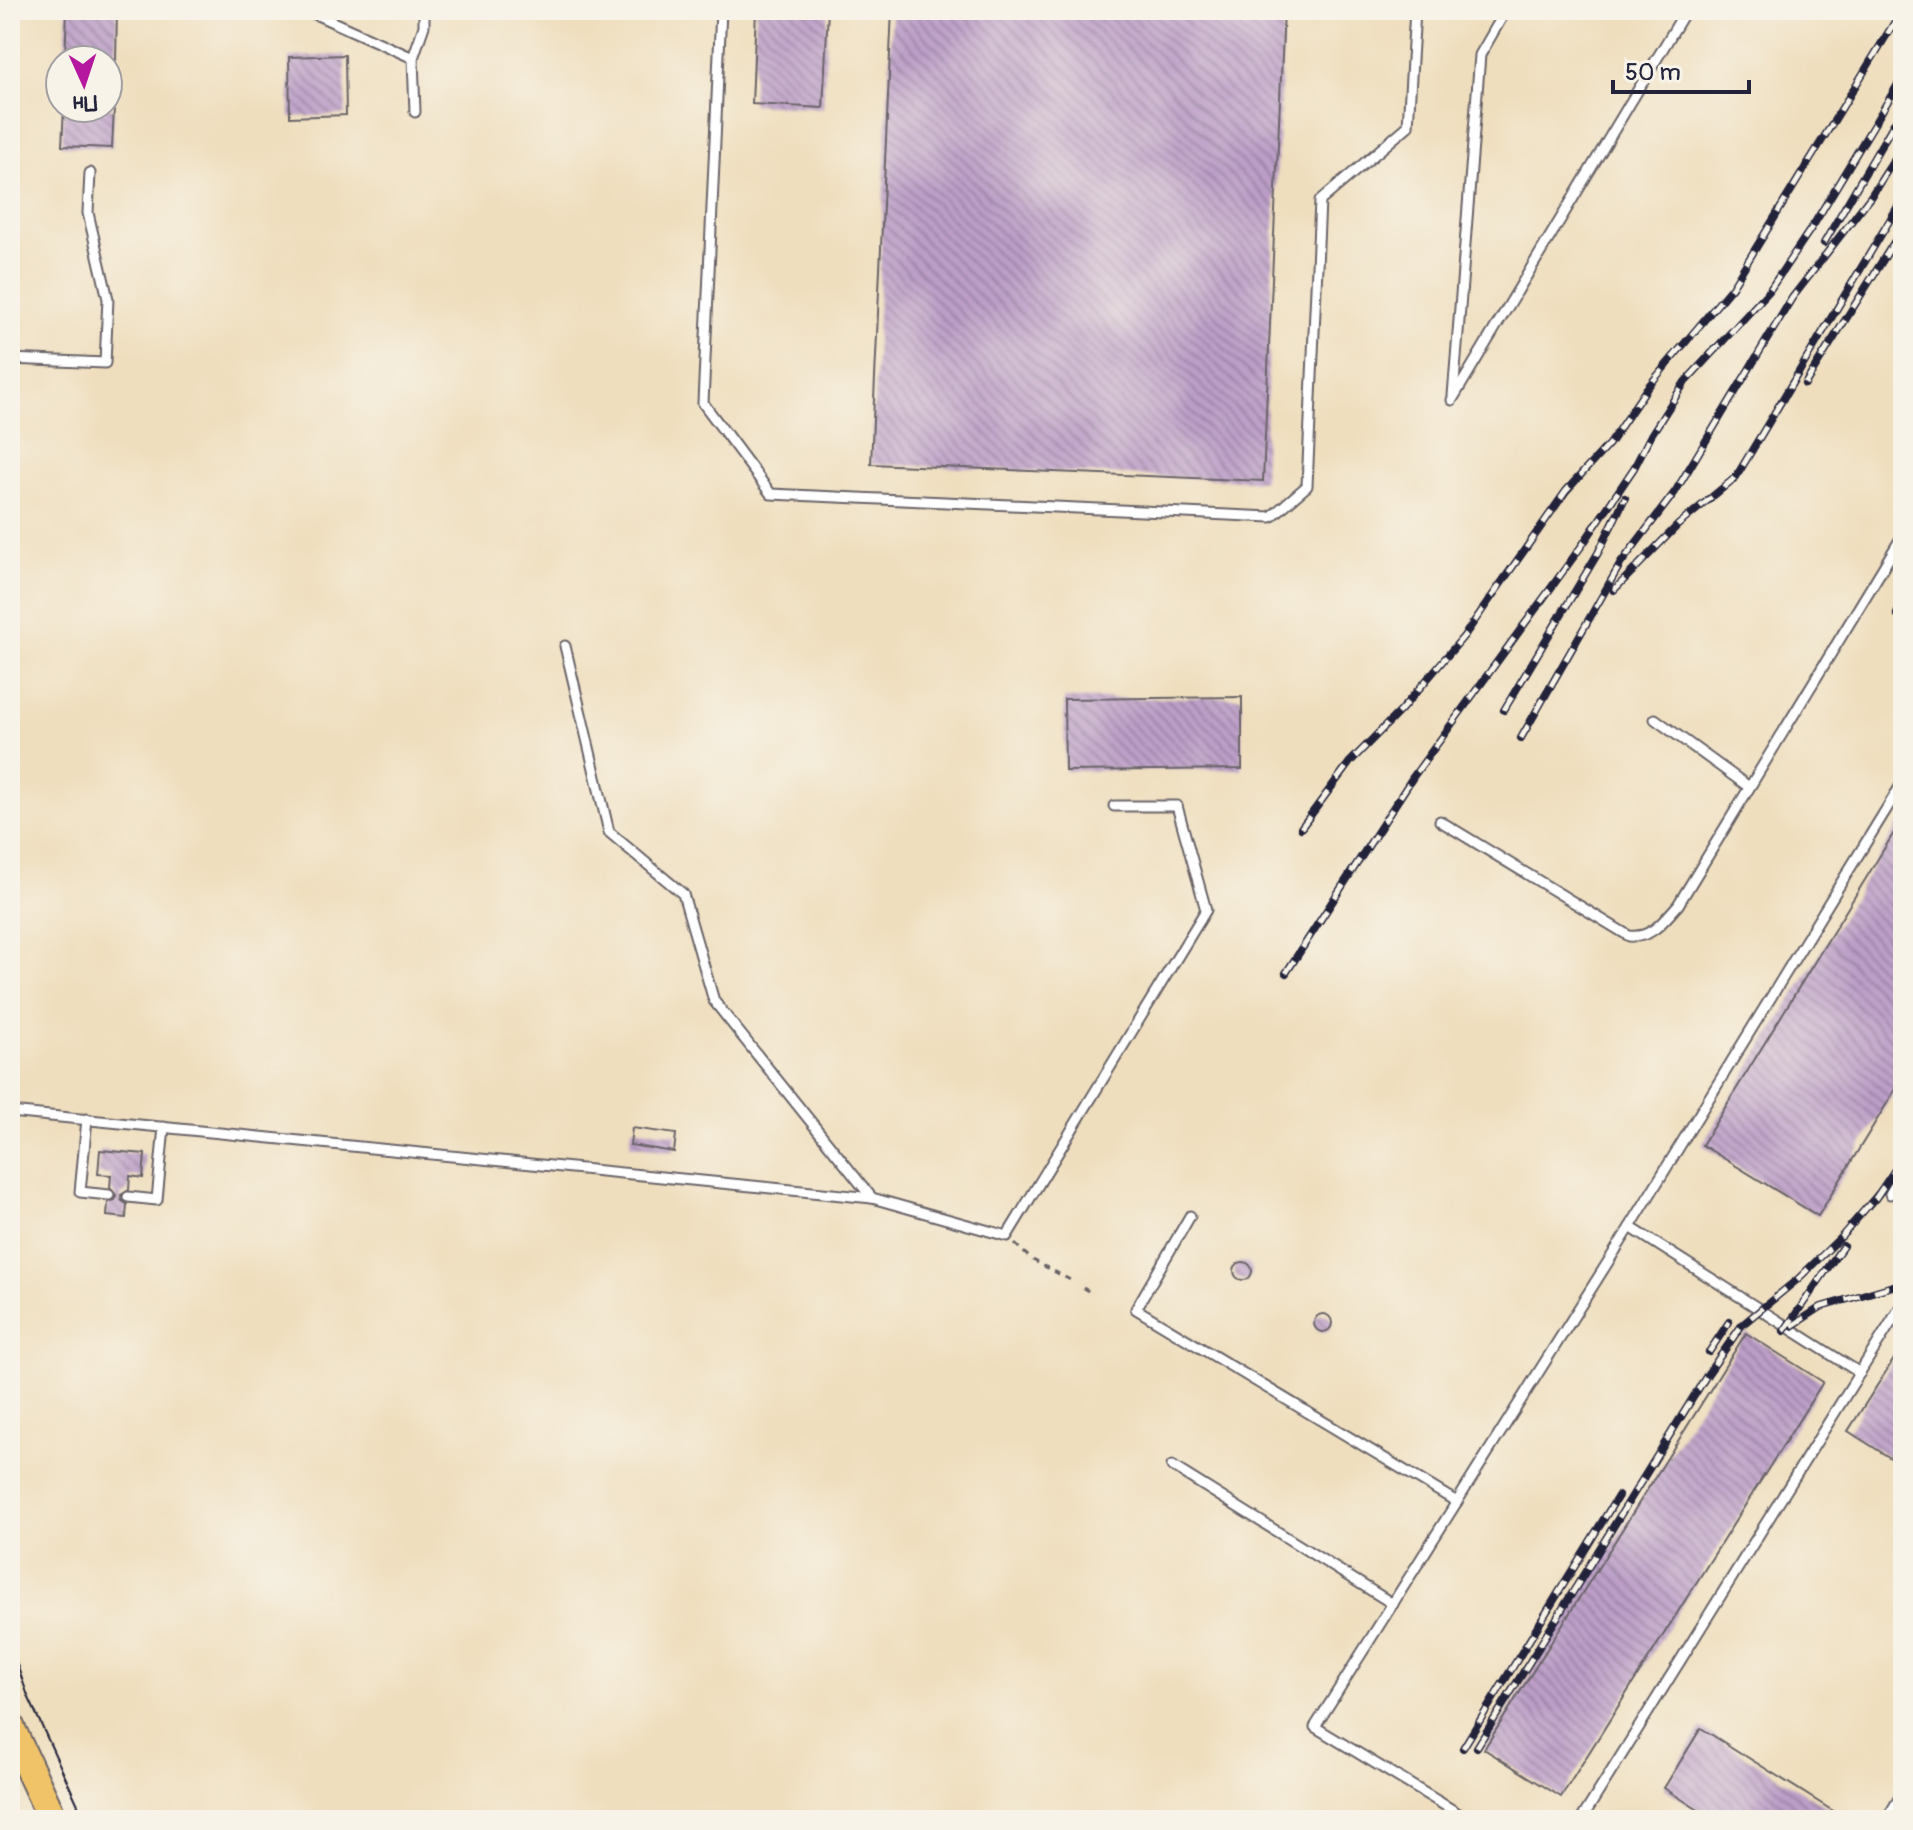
<svg xmlns="http://www.w3.org/2000/svg" width="1913" height="1830" font-family="Pangolin,sans-serif">
	<defs>
		<pattern id="building-back-hatch" width="6" height="6" patternUnits="userSpaceOnUse" patternTransform="scale(2)"><rect width="6" height="6" fill="#bc9ec7"/><path d="M-1 5l2 2M0 0l6 6M5-1l2 2" fill="none" stroke="#9880a3"/></pattern>
	</defs>
	<rect width="100%" height="100%" fill="#f7f3e8"/>
	<filter id="ink" filterUnits="userSpaceOnUse"><feTurbulence type="fractalNoise" baseFrequency=".0125" numOctaves="2"/><feDisplacementMap in="SourceGraphic" scale="16" xChannelSelector="R" yChannelSelector="G"/><feConvolveMatrix kernelMatrix="1 2 1 2 8 2 1 2 1" color-interpolation-filters="sRGB"/></filter>
	<filter id="wash" filterUnits="userSpaceOnUse"><feTurbulence type="fractalNoise" baseFrequency=".006" numOctaves="4" result="noise"/><feDisplacementMap in="SourceGraphic" scale="32" xChannelSelector="R" yChannelSelector="G"/><feGaussianBlur stdDeviation="1.8" result="paint"/><feColorMatrix in="noise" values="0 0 0 0 0 0 0 0 0 0 0 0 0 0 0 0 0 1.4 0 .05"/><feComposite in="paint" operator="in"/></filter>
	<g filter="url(#wash)">
		<rect width="100%" height="100%" fill="#efdebd"/>
		<g id="blocks">
			<!-- building -->
			<g fill="url(#building-back-hatch)">
				<path d="M67,10H117L116,60H65Z"/>
				<path d="M756,10H828L823,108L752,104Z"/>
				<path d="M892,10H1284L1263,481L871,464Z"/>
				<path d="M345,55L346,115L290,117L289,57Z"/>
				<path d="M64,108H114L112,148L62,146Z"/>
				<path d="M1242,697V769L1065,771L1064,699Z"/>
				<path d="M1903,818V1077L1818,1216L1702,1145Z"/>
				<path d="M632,1128L676,1134L674,1152L630,1145Z"/>
				<path d="M100,1150L145,1154L143,1178L130,1176L129,1190L121,1195L122,1201L127,1204L126,1218L107,1216L108,1202L115,1200L116,1195L110,1188L111,1175L98,1174Z"/>
				<circle cx="1243" cy="1271" r="9"/>
				<circle cx="1323" cy="1323" r="9"/>
				<path d="M1746,1333L1823,1382L1561,1797L1484,1749Z"/>
				<path d="M1903,1345V1466L1848,1431Z"/>
				<path d="M1701,1728L1833,1811L1828,1820H1714L1664,1788Z"/>
			</g>
		</g>
	</g>
	<g filter="url(#ink)">
		<use href="#blocks" fill-opacity="0" stroke="#6a6468" stroke-width="2"/>
		<g fill="none" stroke-linecap="round" stroke-linejoin="round">
			<defs>
				<g id="service">
					<path d="M306,10L413,58"/>
					<path d="M721,10L703,403L771,494L1271,517L1307,486L1320,201L1408,126L1415,10"/>
					<path d="M415,112L413,58L424,26V10"/>
					<path d="M10,359L105,363L108,299L88,213L90,173"/>
					<path d="M1453,396L1480,55L1506,10"/>
					<path d="M1452,400L1686,10"/>
					<path d="M565,646L609,832L683,894L714,1001L872,1198"/>
					<path d="M1655,719L1749,787"/>
					<path d="M1440,821L1629,936C1652,939 1664,920 1678,905L1903,535"/>
					<path d="M10,1112L872,1198L1007,1236L1206,910L1177,806H1114"/>
					<path d="M87,1119L80,1192L109,1195"/>
					<path d="M1890,1194L1903,1172"/>
					<path d="M128,1197L157,1200L164,1127"/>
					<path d="M1190,1216L1136,1309L1457,1502"/>
					<path d="M1630,1227L1860,1373"/>
					<path d="M1172,1466L1393,1604"/>
					<path d="M1469,1820L1315,1727L1630,1227L1903,782"/>
					<path d="M1581,1820L1903,1303"/>
					<path d="M1886,1820L1903,1792"/>
				</g>
				<path id="primary" d="M10,1727L53,1820"/>
			</defs>
			<!-- service casing -->
			<use href="#service" stroke="#6a6468" stroke-width="13"/>
			<!-- primary casing -->
			<use href="#primary" stroke="#6a6468" stroke-width="32"/>
			<!-- path -->
			<g stroke="#6a6468" stroke-width="3" stroke-dasharray="6 6" stroke-linecap="butt">
				<path d="M1015,1244L1031,1259L1074,1282"/>
				<path d="M1083,1288L1092,1293"/>
				<path d="M10,1819L11,1820"/>
			</g>
			<!-- service -->
			<use href="#service" stroke="#fff" stroke-width="9"/>
			<!-- primary -->
			<use href="#primary" stroke="#f0c369" stroke-width="28"/>
			<!-- tram -->
			<path stroke="#22223b" stroke-width="2" d="M10,1645L28,1696L85,1820"/>
			<defs>
				<g id="rail">
					<path d="M1824,243L1903,108"/>
					<path d="M1805,384L1903,228"/>
					<path d="M1614,590L1678,525L1736,477L1903,198"/>
					<path d="M1897,614L1903,603"/>
					<path d="M1504,710L1598,553L1625,498"/>
					<path d="M1521,738L1621,563L1675,492L1792,298L1871,196L1903,146"/>
					<path d="M1301,828L1350,762L1401,710L1464,636L1566,491L1609,444L1647,388L1732,287L1902,10"/>
					<path d="M1286,973L1413,777L1583,544L1634,468L1651,435L1685,382L1769,291L1814,224L1903,76"/>
					<path d="M1875,1199L1903,1158"/>
					<path d="M1792,1326L1821,1307L1903,1283"/>
					<path d="M1784,1331L1843,1246"/>
					<path d="M1709,1352L1729,1322"/>
					<path d="M1477,1747L1707,1375L1742,1325L1799,1278L1842,1236L1880,1192"/>
					<path d="M1463,1748L1618,1496"/>
				</g>
			</defs>
			<!-- rail casing -->
			<use href="#rail" stroke="#22223b" stroke-width="8"/>
			<!-- rail -->
			<use href="#rail" stroke="#f7f3e8" stroke-width="5" stroke-dasharray="15" stroke-linecap="butt"/>
		</g>
	</g>
	<!-- margin -->
	<rect width="1913" height="1830" fill="none" stroke="#f7f3e8" stroke-width="40"/>
	<!-- north arrow -->
	<g transform="translate(84 84) rotate(177)"><circle r="38" fill="#f7f3e8" stroke="#a29fa3" stroke-width="2"/>
	<path d="M0-6L14 30L0 20L-14 30Z" fill="#b5179e"/>
	<text y="-12" font-size="22" font-weight="bold" text-anchor="middle" fill="#22223b">Пн</text>
	</g>
	<!-- scale -->
	<path d="M1613 80v12h136v-12" fill="none" stroke="#22223b" stroke-width="4"/>
	<text x="1625" y="80" font-size="24" fill="#22223b" stroke="#f7f3e8" stroke-width="6" paint-order="stroke">50 m</text>
</svg>
